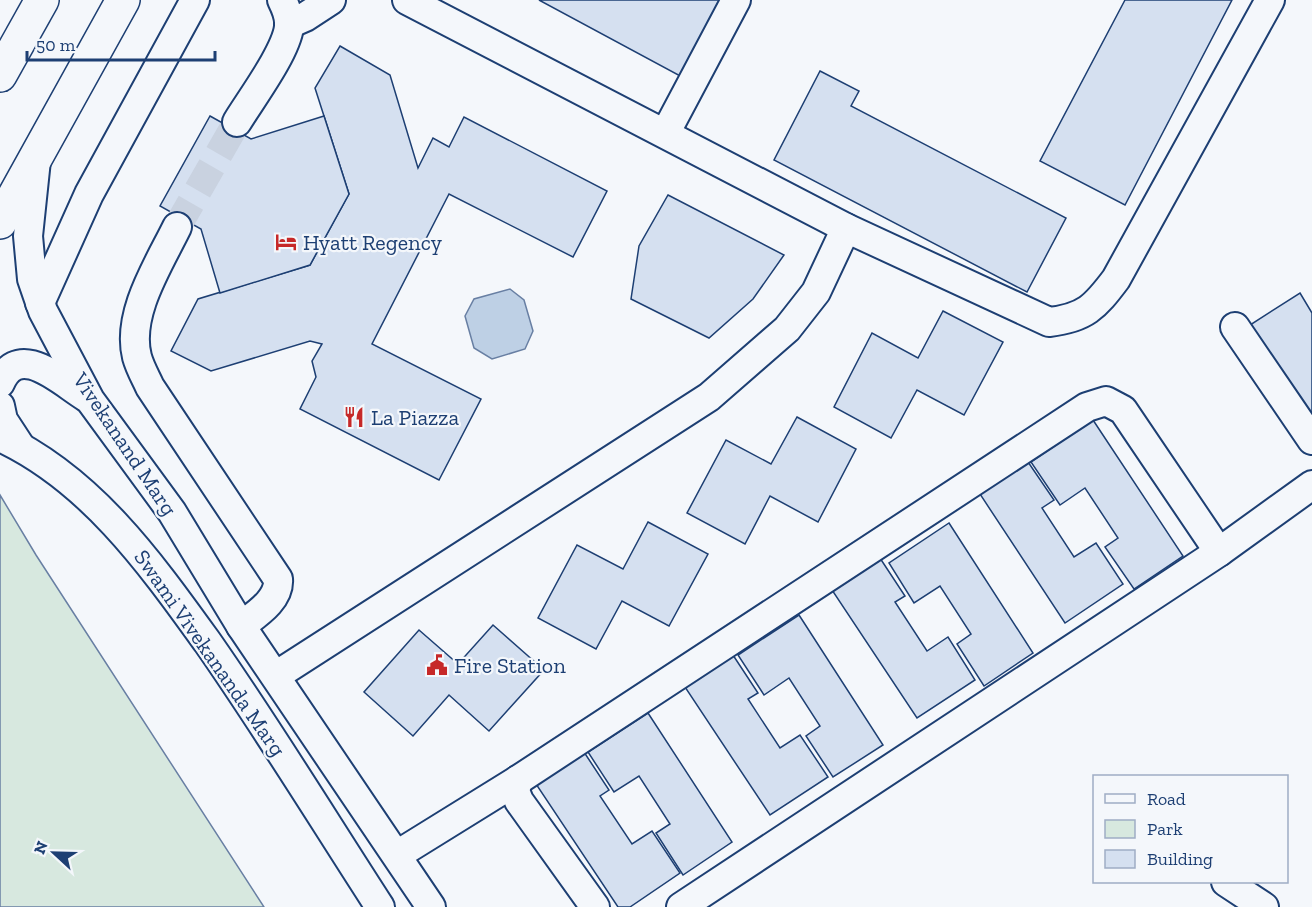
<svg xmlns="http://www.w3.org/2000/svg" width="1312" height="907" font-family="'Zilla Slab',serif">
	<rect width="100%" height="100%" fill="#f4f7fb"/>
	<!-- green -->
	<path fill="#d7e8df" stroke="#687fa3" stroke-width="1.5" d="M0,495L36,555L264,907H0Z"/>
	<!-- water -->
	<path fill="#bed0e5" stroke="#687fa3" stroke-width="1.5" d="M510,289L524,300L533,331L525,349L492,359L474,348L465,316L474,299Z"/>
	<!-- building -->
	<g fill="#d5e0f0" stroke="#1d3f73" stroke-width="1.5">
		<path d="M539,0H723L682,77Z"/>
		<path d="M1125,0H1232L1125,205L1040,161Z"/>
		<path d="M340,46L390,75L418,168L433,138L449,147L464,117L607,191L573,257L449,194L372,344L481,399L439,480L300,409L316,377L312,361L322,344L310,341L211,371L171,351L198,299L310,265L349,194L315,88Z"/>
		<path d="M820,71L859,91L851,106L1066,218L1027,292L774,160Z"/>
		<path d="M210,116L251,139L324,116L349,194L310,265L220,293L201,229L160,206Z"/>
		<path d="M668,195L784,255L753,299L709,338L631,299L639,246Z"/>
		<path d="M1300,293L1312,313V425L1250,325Z"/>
		<path d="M943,311L1003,342L964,415L917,390L891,438L834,407L872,333L918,358Z"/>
		<path d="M797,417L856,449L818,522L770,496L745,544L687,513L726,440L771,464Z"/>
		<path d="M1093,420L1183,556L1134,589L1105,547L1118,538L1085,488L1060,505L1031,462Z"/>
		<path d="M1026,459L1054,500L1042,508L1074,557L1096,543L1123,584L1065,623L978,491Z"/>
		<path d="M648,522L708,554L669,626L622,601L596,649L538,618L577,545L623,569Z"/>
		<path d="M949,523L1033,653L984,686L957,644L971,634L940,586L914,603L889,563Z"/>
		<path d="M876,552L905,596L895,602L927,651L948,637L975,680L917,718L828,584Z"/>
		<path d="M799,615L883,745L833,777L806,736L820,726L789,678L764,695L738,655Z"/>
		<path d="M493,625L544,670L489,731L449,695L413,736L364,692L419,630L458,664Z"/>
		<path d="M729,649L758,693L748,699L780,748L800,735L828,777L770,815L681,681Z"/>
		<path d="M648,713L732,842L683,875L656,833L670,824L639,776L614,792L588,752Z"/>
		<path d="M580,746L609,790L600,796L632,844L652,831L680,873L630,907H618L532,778Z"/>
	</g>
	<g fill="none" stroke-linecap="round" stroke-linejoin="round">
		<!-- minor-tunnel -->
		<path stroke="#c9d2e0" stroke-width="28" stroke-dasharray="28 14" stroke-linecap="butt" d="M177,227L237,122"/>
		<defs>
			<g id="minor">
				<path d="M407,0L846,228L1049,322C1085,318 1095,307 1116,279L1270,0"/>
				<path d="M289,24L305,17L331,0"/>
				<path d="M237,122C251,99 286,52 289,27C290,18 286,8 282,0"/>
				<path d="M666,132L736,0"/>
				<path d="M36,160L28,236L32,279L43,311L90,400L172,512L241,626L431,907"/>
				<path d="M177,227C159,264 126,314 137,357C140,368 146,378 150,387L278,579C280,600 255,615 241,626"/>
				<path d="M40,303L89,194L195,0"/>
				<path d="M1235,327L1312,440"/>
				<path d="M0,383C19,340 60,381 86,397"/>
				<path d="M0,406L3,420L20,446"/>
				<path d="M0,437C91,479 151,564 208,643C268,729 323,819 380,907"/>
				<path d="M277,675L709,397L787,329L816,292L846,228"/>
				<path d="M518,780L515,791L519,801L595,907"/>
				<path d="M397,855L518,780L1087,407L1106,401L1123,410L1219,552"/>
				<path d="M1226,882L1264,907"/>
				<path d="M681,907L1219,552L1312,485"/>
			</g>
			<g id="major">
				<path d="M0,75L42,0"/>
				<path d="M0,222L123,0"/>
			</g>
		</defs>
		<!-- minor casing -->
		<use href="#minor" stroke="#1d3f73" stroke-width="32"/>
		<!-- major casing -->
		<use href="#major" stroke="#1d3f73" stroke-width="36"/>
		<!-- minor -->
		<use href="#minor" stroke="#f4f7fb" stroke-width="28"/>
		<!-- major -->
		<use href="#major" stroke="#f4f7fb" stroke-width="33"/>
	</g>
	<!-- icons -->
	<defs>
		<symbol id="hotel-bare" viewBox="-9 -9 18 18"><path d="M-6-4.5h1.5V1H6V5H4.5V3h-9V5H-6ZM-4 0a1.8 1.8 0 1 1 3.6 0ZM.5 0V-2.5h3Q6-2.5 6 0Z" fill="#c62828" stroke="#f4f7fb" stroke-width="2.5" paint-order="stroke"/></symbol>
		<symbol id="restaurant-bare" viewBox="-9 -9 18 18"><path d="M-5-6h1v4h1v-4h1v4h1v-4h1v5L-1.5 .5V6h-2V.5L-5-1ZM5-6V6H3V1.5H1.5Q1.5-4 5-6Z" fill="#c62828" stroke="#f4f7fb" stroke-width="2.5" paint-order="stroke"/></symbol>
		<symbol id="civic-bare" viewBox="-9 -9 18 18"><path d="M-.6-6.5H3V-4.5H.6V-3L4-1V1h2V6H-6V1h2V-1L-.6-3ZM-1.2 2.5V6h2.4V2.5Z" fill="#c62828" stroke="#f4f7fb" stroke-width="2.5" paint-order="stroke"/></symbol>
	</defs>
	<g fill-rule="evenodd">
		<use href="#hotel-bare" x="271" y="227" width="30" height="30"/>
		<use href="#restaurant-bare" x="339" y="402" width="30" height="30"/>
		<use href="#civic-bare" x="422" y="650" width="30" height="30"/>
	</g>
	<g text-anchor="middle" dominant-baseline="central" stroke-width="4.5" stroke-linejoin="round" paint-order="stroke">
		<!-- poi labels -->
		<g font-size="22" fill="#1d3f73" stroke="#f4f7fb" text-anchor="start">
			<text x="303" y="242">Hyatt Regency</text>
			<text x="371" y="417">La Piazza</text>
			<text x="454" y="665">Fire Station</text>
		</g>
		<!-- street labels -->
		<g font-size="22" fill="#1d3f73" stroke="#f4f7fb">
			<text transform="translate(125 444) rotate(56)">Vivekanand Marg</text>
			<text transform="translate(210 653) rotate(55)">Swami Vivekananda Marg</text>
		</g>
	</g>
	<!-- legend -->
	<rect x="1093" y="775" width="195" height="108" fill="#f4f7fb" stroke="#9eadc5" stroke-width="1.5"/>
	<rect x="1105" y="794" width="30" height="9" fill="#f4f7fb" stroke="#9eadc5" stroke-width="1.5"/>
	<text x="1147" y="805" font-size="18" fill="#1d3f73">Road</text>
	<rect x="1105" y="820" width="30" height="18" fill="#d7e8df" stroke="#9eadc5" stroke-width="1.5"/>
	<text x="1147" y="835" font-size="18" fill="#1d3f73">Park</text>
	<rect x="1105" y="850" width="30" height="18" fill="#d5e0f0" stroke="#9eadc5" stroke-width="1.5"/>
	<text x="1147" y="865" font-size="18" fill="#1d3f73">Building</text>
	<!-- north arrow -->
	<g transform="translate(54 853) rotate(292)" stroke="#f4f7fb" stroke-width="4.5" paint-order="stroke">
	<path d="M0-4.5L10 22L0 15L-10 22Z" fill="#1d3f73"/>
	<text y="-9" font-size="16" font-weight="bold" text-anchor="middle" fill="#1d3f73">N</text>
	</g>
	<!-- scale -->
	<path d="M27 51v9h188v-9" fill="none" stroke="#1d3f73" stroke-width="3"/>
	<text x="36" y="51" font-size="18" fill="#1d3f73" stroke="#f4f7fb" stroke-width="4.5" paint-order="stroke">50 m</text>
</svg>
